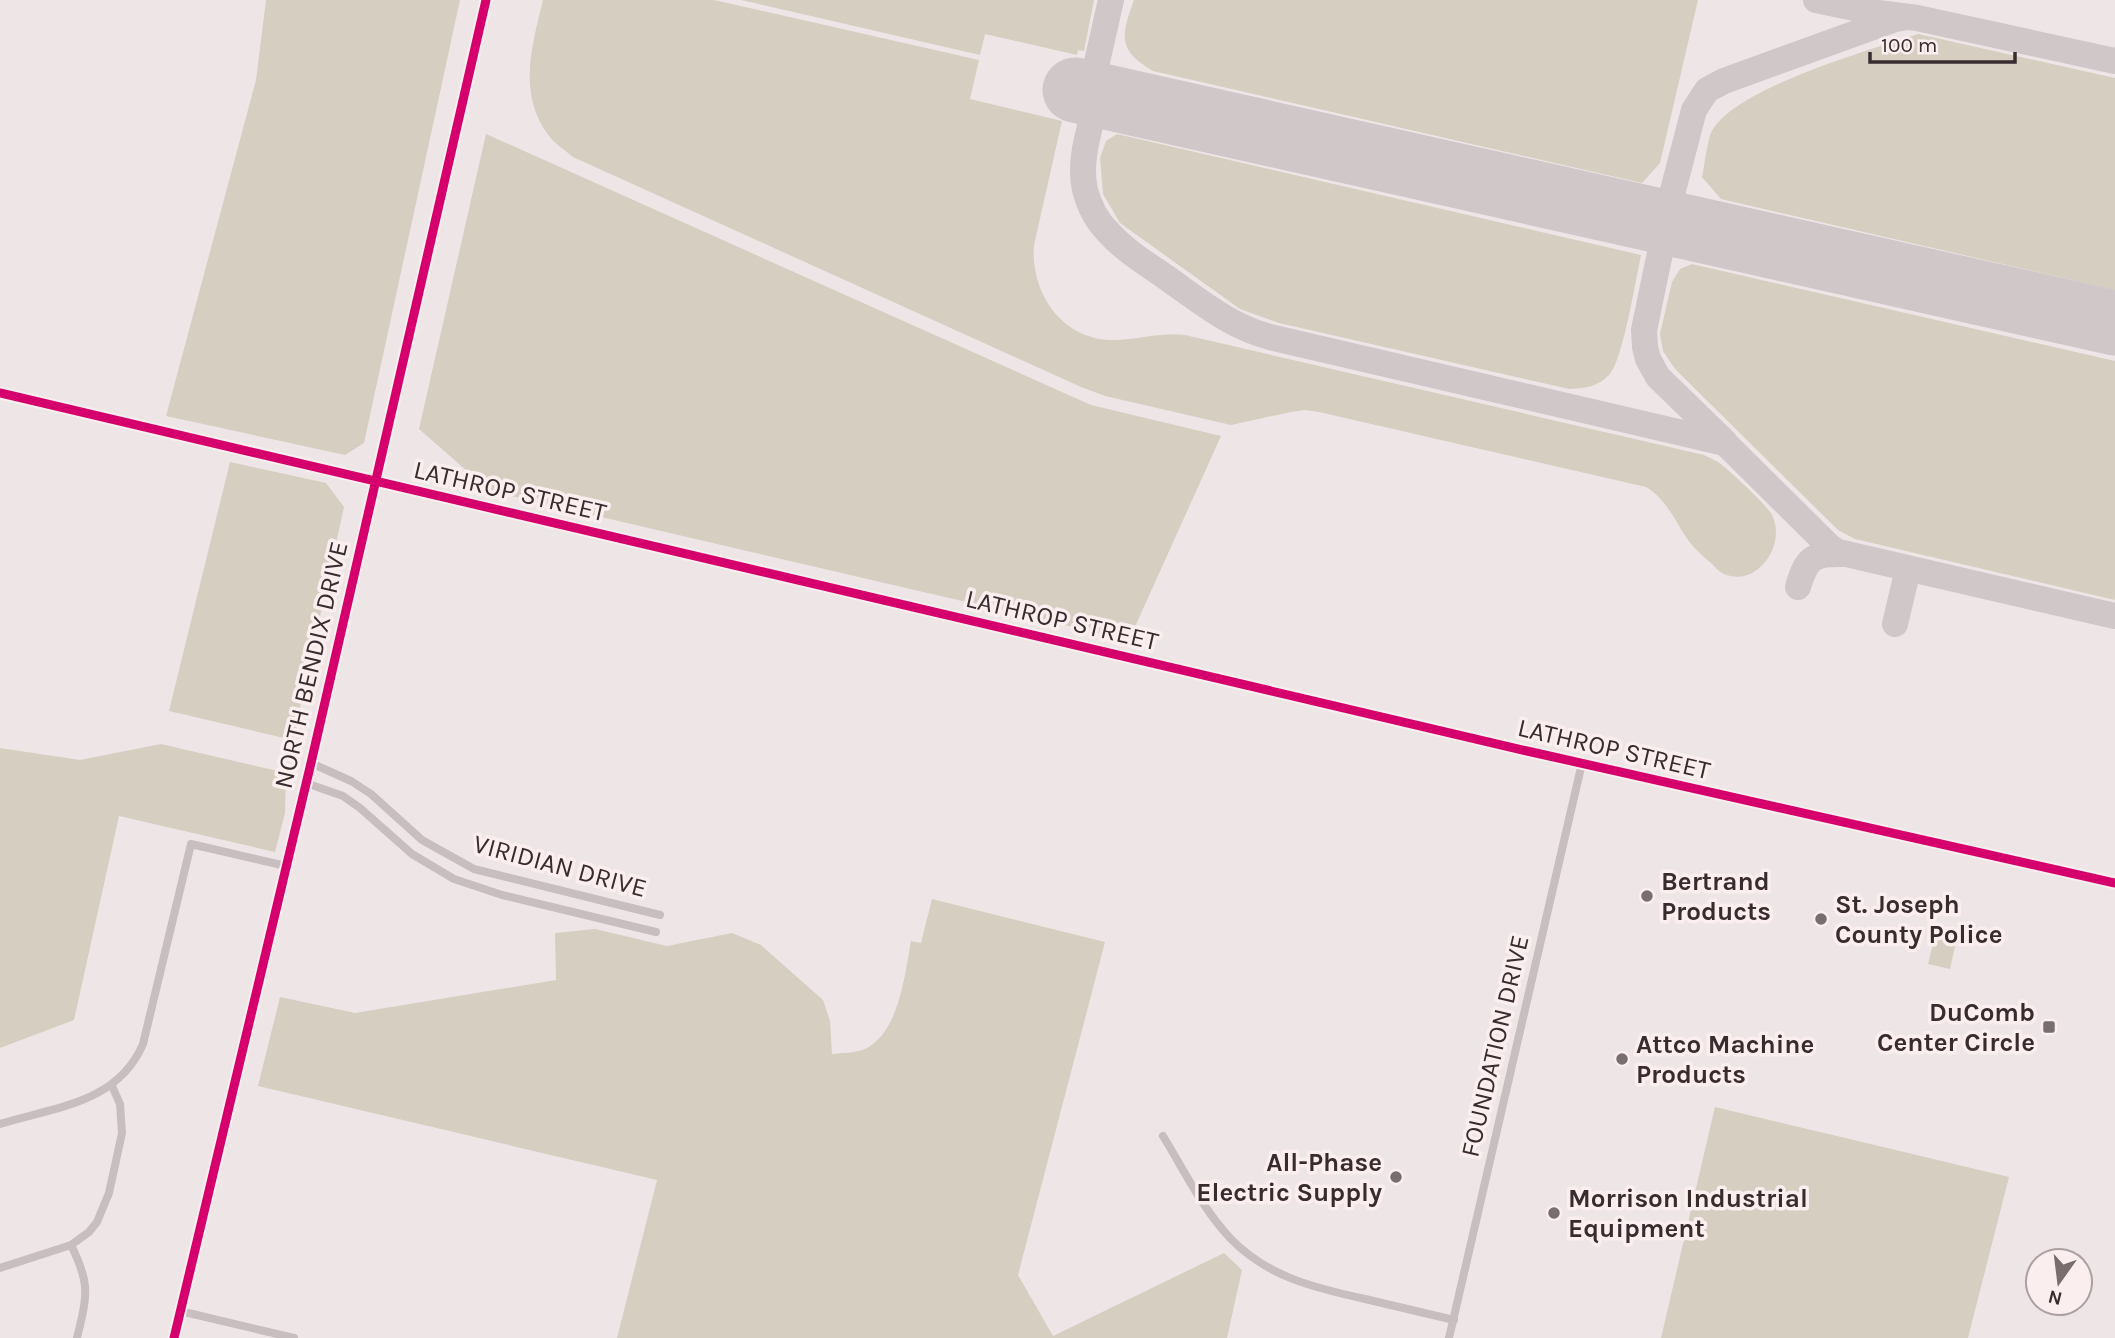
<svg xmlns="http://www.w3.org/2000/svg" width="2115" height="1338" font-family="Karla,sans-serif">
	<rect width="100%" height="100%" fill="#eee6e6"/>
	<!-- green -->
	<g fill="#d5cec1">
		<path d="M266,0H460L364,443L345,455L166,416L256,80Z"/>
		<path d="M543,0H714L979,60L970,99L1062,121L1034,245C1030,293 1063,341 1114,340C1138,340 1161,332 1185,335L1704,455C1710,458 1718,461 1723,466C1733,474 1767,505 1772,515C1787,545 1757,588 1724,574C1719,572 1715,567 1712,564C1702,555 1693,548 1686,537C1674,519 1666,499 1646,487L1319,412L1304,410L1291,412L1231,425L1105,396L1081,387L573,157C566,151 555,144 549,136C517,94 532,46 543,0Z"/>
		<path d="M741,0H1094L1084,51L1078,50L1077,55L985,34L980,55Z"/>
		<path d="M1134,0H1698L1660,163L1642,183L1153,71C1117,50 1121,36 1134,0Z"/>
		<path d="M1918,34L2115,78V290L1721,199L1702,177C1705,164 1707,139 1713,129C1739,87 1870,50 1918,34Z"/>
		<path d="M486,134L1091,405L1221,436L1129,640L490,491L419,429Z"/>
		<path d="M1117,134L1641,255C1636,278 1623,361 1609,375C1600,386 1582,389 1569,389L1279,323L1240,309L1120,223L1103,194L1100,158L1106,141Z"/>
		<path d="M1692,264L2115,361V600L1855,539L1838,530L1675,369L1663,351L1660,334L1672,282L1680,269Z"/>
		<path d="M230,462L326,483L344,507L293,740L169,711Z"/>
		<path d="M161,744L286,773L285,813L275,852L119,816L74,1020L0,1048V748L80,760Z"/>
		<path d="M932,899L1105,942L1018,1275L1053,1336L1224,1253L1242,1270L1227,1338H617L657,1180L258,1086L280,997L355,1013L556,980L555,933L595,929L667,946L732,933L761,945L823,1000L830,1021L832,1054C842,1053 856,1053 865,1049C899,1033 905,974 911,941L921,943Z"/>
		<path d="M1937,928L1958,933L1950,969L1928,964Z"/>
		<path d="M1715,1107L2009,1177L1968,1338H1661Z"/>
	</g>
	<g fill="none" stroke-linecap="round" stroke-linejoin="round">
		<!-- taxiway -->
		<g stroke="#cfc7c8" stroke-width="26">
			<path d="M1816,0L1878,13L1917,18L2115,61"/>
			<path d="M1090,93L1111,0"/>
			<path d="M1098,95C1091,125 1078,159 1085,190C1089,205 1097,221 1108,232C1124,250 1147,264 1167,278C1201,302 1232,328 1274,338L1725,443L1830,547L1838,552L2115,616"/>
			<path d="M1705,230L1680,213L1671,198L1694,110L1707,90L1724,81L1895,19L1909,17"/>
			<path d="M1705,230L1677,236L1667,241L1660,253L1644,330L1645,347L1648,359L1658,377L1724,441"/>
			<path d="M1798,587C1807,556 1814,553 1846,554"/>
			<path d="M1895,624L1908,569"/>
		</g>
		<!-- runway -->
		<path stroke="#cfc7c8" stroke-width="65" d="M1075,90L2115,323"/>
		<!-- minor -->
		<g stroke="#c8bebf" stroke-width="8">
			<path d="M374,481L1527,751L2115,883"/>
			<path d="M311,763L351,781L371,794L422,840L474,869L660,915"/>
			<path d="M306,783L343,796L360,808L412,854L454,879L502,895L656,932"/>
			<path d="M0,1124C55,1107 118,1103 143,1044L191,844L286,866"/>
			<path d="M1163,1136C1184,1170 1203,1210 1231,1239C1268,1277 1315,1288 1365,1299C1395,1306 1424,1313 1454,1320"/>
			<path d="M71,1245C91,1285 87,1296 77,1338"/>
			<path d="M0,1268L71,1245L89,1232L97,1222L109,1193L122,1133L120,1104L112,1086"/>
			<path d="M180,1311L294,1338"/>
			<path d="M1449,1338L1582,763"/>
		</g>
		<!-- tertiary -->
		<g stroke="#c8bebf" stroke-width="10">
			<path d="M0,393L374,481"/>
			<path d="M174,1338L311,763L486,0"/>
		</g>
		<defs>
			<g id="cycleway">
				<path d="M0,393L1527,751L2115,883"/>
				<path d="M174,1338L311,763L486,0"/>
			</g>
		</defs>
		<!-- cycleway casing -->
		<use href="#cycleway" stroke="#faeeee" stroke-width="13"/>
		<!-- cycleway -->
		<use href="#cycleway" stroke="#d6006c" stroke-width="9"/>
	</g>
	<!-- markers -->
	<g fill="#786d6f" stroke="#faeeee" stroke-width="2.5">
		<circle cx="1647" cy="896" r="7"/>
		<circle cx="1821" cy="919" r="7"/>
		<rect x="2042" y="1020" width="14" height="14" rx="3.5"/>
		<circle cx="1622" cy="1059" r="7"/>
		<circle cx="1396" cy="1177" r="7"/>
		<circle cx="1554" cy="1213" r="7"/>
	</g>
	<g text-anchor="middle" dominant-baseline="central" stroke-width="7" stroke-linejoin="round" paint-order="stroke">
		<!-- street labels -->
		<g font-size="26" fill="#392c2f" stroke="#faeeee">
			<text transform="translate(510 491) rotate(13)">LATHROP STREET</text>
			<text transform="translate(1062 620) rotate(13)">LATHROP STREET</text>
			<text transform="translate(311 665) rotate(-77)">NORTH BENDIX DRIVE</text>
			<text transform="translate(1614 749) rotate(13)">LATHROP STREET</text>
			<text transform="translate(560 866) rotate(15)">VIRIDIAN DRIVE</text>
			<text transform="translate(1495 1046) rotate(-77)">FOUNDATION DRIVE</text>
		</g>
		<!-- poi labels -->
		<g font-size="26" font-weight="bold" fill="#392c2f" stroke="#faeeee" text-anchor="start">
			<text x="1661" y="881">Bertrand<tspan x="1661" dy="30">Products</tspan></text>
			<text x="1835" y="904">St. Joseph<tspan x="1835" dy="30">County Police</tspan></text>
			<text x="2035" y="1012" text-anchor="end">DuComb<tspan x="2035" dy="30">Center Circle</tspan></text>
			<text x="1636" y="1044">Attco Machine<tspan x="1636" dy="30">Products</tspan></text>
			<text x="1382" y="1162" text-anchor="end">All-Phase<tspan x="1382" dy="30">Electric Supply</tspan></text>
			<text x="1568" y="1198">Morrison Industrial<tspan x="1568" dy="30">Equipment</tspan></text>
		</g>
	</g>
	<!-- north arrow -->
	<g transform="translate(2059 1282) rotate(194)"><circle r="33" fill="#faeeee" stroke="#ada0a2" stroke-width="2"/>
	<path d="M0-5L12 26L0 18L-12 26Z" fill="#786d6f"/>
	<text y="-10" font-size="19" font-weight="bold" text-anchor="middle" fill="#392c2f">N</text>
	</g>
	<!-- scale -->
	<path d="M1870 52v10h145v-10" fill="none" stroke="#392c2f" stroke-width="3.5"/>
	<text x="1881" y="52" font-size="21" fill="#392c2f" stroke="#faeeee" stroke-width="5" paint-order="stroke">100 m</text>
</svg>
